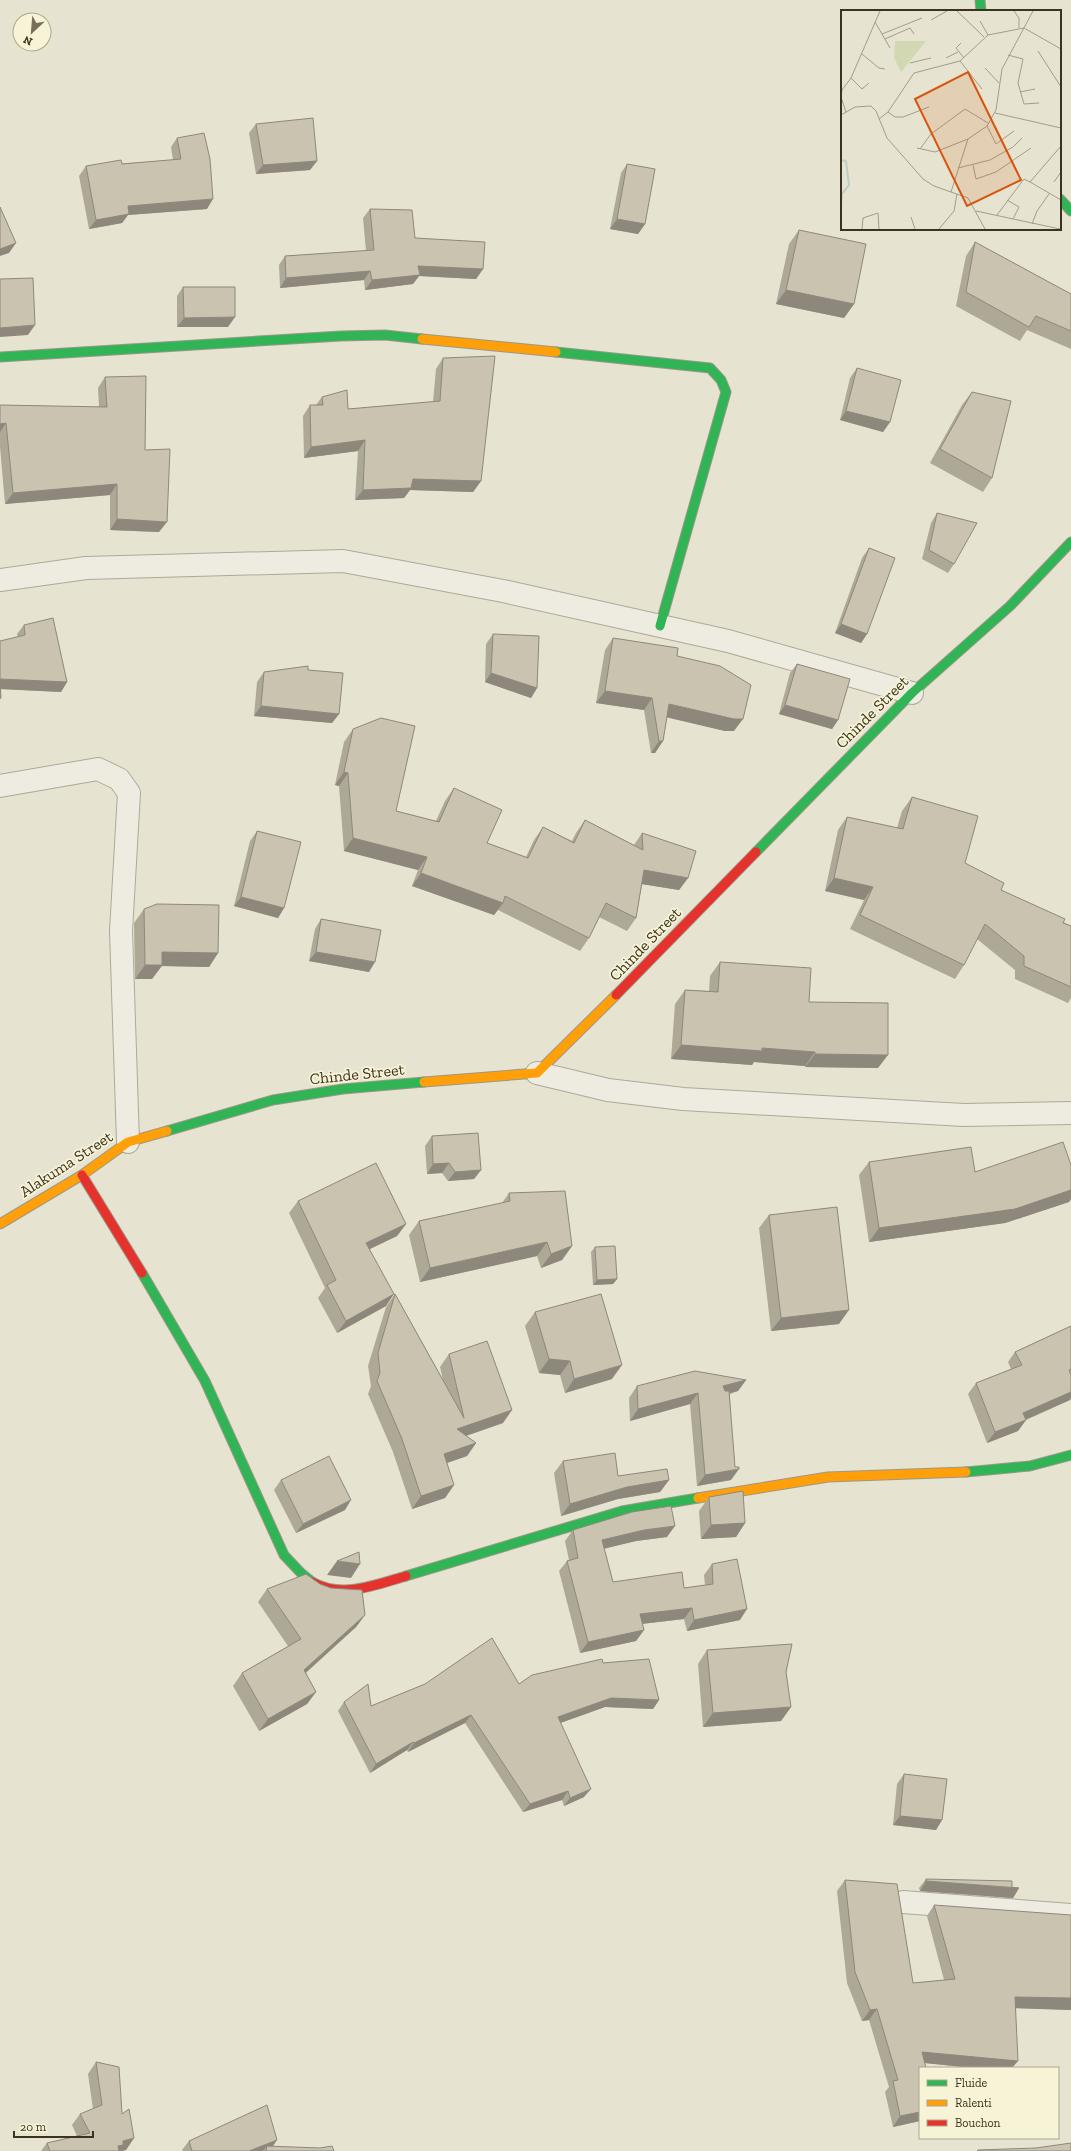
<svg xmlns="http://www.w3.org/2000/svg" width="1071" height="2151" font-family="'Zilla Slab',serif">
	<rect width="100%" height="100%" fill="#e6e4d0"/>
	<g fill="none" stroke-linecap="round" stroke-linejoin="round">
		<defs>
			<g id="street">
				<path d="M0,580L86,568L343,561L503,591L728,641L912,693"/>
				<path d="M0,786L98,769L119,779L129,793L121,931L128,1142"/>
				<path d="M537,1073L608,1090L683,1099L964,1115L1071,1113"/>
				<path d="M903,1902L1071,1915"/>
			</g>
			<g id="fast">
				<path d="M980,0L981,11"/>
				<path d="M1060,199L1071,211"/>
				<path d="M556,352L710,368L721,380L726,392L660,626"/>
				<path d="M0,357L341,336L385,335L422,339"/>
				<path d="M756,852L912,693L1010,606L1071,542"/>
				<path d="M167,1131L273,1100L343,1089L424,1082"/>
				<path d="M142,1273L205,1381L284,1555L301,1573L312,1582"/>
				<path d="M966,1472L1030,1466L1071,1455"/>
				<path d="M406,1576L622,1511L698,1498"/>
			</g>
			<g id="slow">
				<path d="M422,339L556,352"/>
				<path d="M424,1082L537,1073L616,995"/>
				<path d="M0,1224L82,1175L128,1142L167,1131"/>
				<path d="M698,1498L828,1477L966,1472"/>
			</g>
			<g id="jam">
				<path d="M616,995L756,852"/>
				<path d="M82,1175L142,1273"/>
				<path d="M312,1582C342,1599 375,1585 406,1576"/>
			</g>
		</defs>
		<!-- street casing -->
		<use href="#street" stroke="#aca998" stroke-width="24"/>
		<!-- fast casing -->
		<use href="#fast" stroke="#9c9888" stroke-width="11"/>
		<!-- slow casing -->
		<use href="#slow" stroke="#9c9888" stroke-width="11"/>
		<!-- jam casing -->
		<use href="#jam" stroke="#9c9888" stroke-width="11"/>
		<!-- street -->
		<use href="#street" stroke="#eeece1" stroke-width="22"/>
		<!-- fast -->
		<use href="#fast" stroke="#30b455" stroke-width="9"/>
		<!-- slow -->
		<use href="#slow" stroke="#ff9f0a" stroke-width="9"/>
		<!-- jam -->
		<use href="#jam" stroke="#e5322d" stroke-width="9"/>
	</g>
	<!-- wall -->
	<g fill="#aea897">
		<path d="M256,124L317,161L310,170L256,174L249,133Z"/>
		<path d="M177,138L207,209L128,215L122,223L89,229L79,176L86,166L173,160L171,147Z"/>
		<path d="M627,164L645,224L638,234L610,229L621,173Z"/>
		<path d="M370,209L415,238L483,269L476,279L419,276L413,284L365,290L364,280L280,288L279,265L285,256L366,251L363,218Z"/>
		<path d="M799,230L854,304L844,318L776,304L789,244Z"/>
		<path d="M975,242L1071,294V349L1027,330L1020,341L956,306L966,256Z"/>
		<path d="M183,287L228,327H177V296Z"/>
		<path d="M443,358L481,481L473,492L410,490L404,498L355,500L358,451L304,458L303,416L310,405H316L322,397L348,409L433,402L436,369Z"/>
		<path d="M857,368L890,422L883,432L840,420L850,378Z"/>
		<path d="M105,377L145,450L159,532L110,530V495L5,504L0,447V405L99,407L98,388Z"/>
		<path d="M972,392L992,478L983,492L930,463L962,405Z"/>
		<path d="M937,513L954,564L948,573L922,559L931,523Z"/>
		<path d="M869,548L867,634L861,643L835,633L862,558Z"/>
		<path d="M24,625L67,682L61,692L1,689V698L0,700V641L18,637L17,634Z"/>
		<path d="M493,634L537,688L531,698L485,682L486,644Z"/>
		<path d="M613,638L677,656L734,731H725L667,717L663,741L655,753H651L644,710L596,703L605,650Z"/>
		<path d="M797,664L838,720L832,729L779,714L790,673Z"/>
		<path d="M308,670L339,714L332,723L254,716L257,682L264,672Z"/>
		<path d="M353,729L396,811L436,821L445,801L454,788L487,843L526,857L534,840L543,827L572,841L576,833L585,820L634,845L642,833L688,878L679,890L642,884L636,918L627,931L599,917L589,938L580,951L498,910L494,915L412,886L418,870L344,851L339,786L335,785L344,742Z"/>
		<path d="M912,797L965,863L1001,890L1071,926V998L1068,1003L1015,979V970L977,939L964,965L955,979L850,929L864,900L825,891L838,830L847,817L897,828L902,811Z"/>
		<path d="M257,831L284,908L278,918L234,906L250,841Z"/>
		<path d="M144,909L218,953L209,967L161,966L152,979H135L134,923Z"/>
		<path d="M321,919L369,972L309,961L315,929Z"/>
		<path d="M720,962L809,1002L878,1068L805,1067V1066L754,1062L752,1065L671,1059L675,1004L685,990L709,991L710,976Z"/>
		<path d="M432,1136L481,1170L474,1179L448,1181L442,1173L427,1174L425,1146Z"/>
		<path d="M869,1162L975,1172L1071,1165V1199L1069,1202L1005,1223L869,1242L859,1175Z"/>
		<path d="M509,1193L572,1246L562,1260L541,1268L537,1256L420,1282L409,1235L419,1221L502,1203Z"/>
		<path d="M298,1201L406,1224L397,1236L370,1249L386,1306L337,1333L318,1298L325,1288L289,1213Z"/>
		<path d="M769,1215L839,1324L771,1331L759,1228Z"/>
		<path d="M595,1247L617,1279L613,1284L593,1285L591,1252Z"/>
		<path d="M395,1294L443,1380L440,1367L449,1354L503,1423L466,1436L476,1443L467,1456L447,1463L454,1485L445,1498L412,1509L393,1452L368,1394L371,1386L368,1366L386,1307Z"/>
		<path d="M535,1312L612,1379L565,1393L560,1375L539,1373L525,1326Z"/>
		<path d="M1071,1326V1398L1070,1400L1026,1420L1018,1431L987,1443L968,1394L976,1383L1011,1369L1008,1362L1015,1352Z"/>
		<path d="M746,1380L738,1391L730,1394L731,1480L697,1486L690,1404L630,1421L629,1398L637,1386Z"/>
		<path d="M563,1461L618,1476L669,1480L660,1492L618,1499L561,1516L554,1473Z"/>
		<path d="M281,1480L345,1510L296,1533L274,1490Z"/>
		<path d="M709,1497L745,1523L736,1537L701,1539L699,1511Z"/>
		<path d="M573,1530L667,1537L636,1541L604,1548L613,1582L684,1588L705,1585L704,1575L712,1564L740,1620L687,1631L684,1619L642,1624L644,1630L636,1641L580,1653L559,1571L567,1561L569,1560L565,1541Z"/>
		<path d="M267,1589L365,1615L356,1627L306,1673L316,1692L307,1704L259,1731L233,1686L242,1673L288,1646L258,1602Z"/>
		<path d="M707,1650L791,1707L781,1721L703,1727L698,1664Z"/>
		<path d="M603,1663L659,1700L653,1709L605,1707L560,1723L584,1797L564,1806L562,1800L523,1812L465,1723L408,1752L407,1750L370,1773L338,1711L344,1702L371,1706L519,1684Z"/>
		<path d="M904,1774L942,1820L936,1830L893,1825L897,1784Z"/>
		<path d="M926,1879L1012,1888H1019L1013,1898L920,1891L919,1888Z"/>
		<path d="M845,1880L913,1983L944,1980L927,1916L934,1905L1071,2010L1016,2008L1012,2068H973L925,2063L920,2121L893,2127L885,2092L889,2087L869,2020L862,2021L847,1983L837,1891Z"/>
		<path d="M96,2062L134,2138L126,2150L122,2151H41L47,2143L77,2136L72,2125L80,2114L93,2109L88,2074Z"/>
		<path d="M189,2141L273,2147L334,2151H183L182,2150Z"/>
	</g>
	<!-- shaded-wall -->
	<g fill="#8d887b">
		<path d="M317,161L310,170L256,174L263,165Z"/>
		<path d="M213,199L207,209L128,215L122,223L89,229L96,220L128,206Z"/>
		<path d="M617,219L645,224L638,234L610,229Z"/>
		<path d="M16,243L9,253L0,256V249Z"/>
		<path d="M418,266L483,269L476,279L419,276L413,284L365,290L372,280Z"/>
		<path d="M370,271L364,280L280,288L286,278Z"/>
		<path d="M786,290L854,304L844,318L776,304Z"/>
		<path d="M235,317L228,327H177L184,318Z"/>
		<path d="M35,325L28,335L0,337V328Z"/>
		<path d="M846,411L890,422L883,432L840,420Z"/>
		<path d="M6,423L0,432V424Z"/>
		<path d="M365,440L358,451L304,458L311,447Z"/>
		<path d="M413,479L481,481L473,492L410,490L404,498L355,500L363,490Z"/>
		<path d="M117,484L110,495L5,504L13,493Z"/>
		<path d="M117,519L167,522L159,532L110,530Z"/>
		<path d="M841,624L867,634L861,643L835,633Z"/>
		<path d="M491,673L537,688L531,698L485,682Z"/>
		<path d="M0,679L67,682L61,692L0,689Z"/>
		<path d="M605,691L652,698L644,710L596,703Z"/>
		<path d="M669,704L743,719L734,731H725L661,716Z"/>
		<path d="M785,705L838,720L832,729L779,714Z"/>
		<path d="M261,706L339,714L332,723L254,716Z"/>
		<path d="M659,741H663L655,753H651Z"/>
		<path d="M344,772L348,773L339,786L335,785Z"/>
		<path d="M353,838L427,857L418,870L344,851Z"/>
		<path d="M644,870L688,878L679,890L635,883Z"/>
		<path d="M421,873L503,903L494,915L412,886Z"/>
		<path d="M834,878L873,887L864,900L825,891Z"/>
		<path d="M241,897L284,908L278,918L234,906Z"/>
		<path d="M162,952L218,953L209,967L162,966L152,979H135L145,965Z"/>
		<path d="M316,952L375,962L369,972L309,961Z"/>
		<path d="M681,1045L762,1048L815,1052L805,1066L754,1062L752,1065L671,1059Z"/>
		<path d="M815,1054L888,1055L878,1068L805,1067Z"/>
		<path d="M449,1163L442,1173L427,1174L433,1164Z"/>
		<path d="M481,1170L474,1179L448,1181L455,1172Z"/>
		<path d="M1071,1190V1199L1069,1202L1005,1223L869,1242L879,1228Z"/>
		<path d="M406,1224L397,1236L357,1255L366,1243Z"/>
		<path d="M547,1242L537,1256L420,1282L430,1268Z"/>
		<path d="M572,1246L562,1260L541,1268L551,1254Z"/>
		<path d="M617,1279L613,1284L593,1285L597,1280Z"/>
		<path d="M394,1294L386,1306L337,1333L346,1321Z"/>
		<path d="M849,1310L839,1324L771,1331L781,1318Z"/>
		<path d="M549,1359L570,1361L560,1375L539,1373Z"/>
		<path d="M622,1365L612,1379L565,1393L574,1379Z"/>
		<path d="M746,1380L738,1391L715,1397L723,1386Z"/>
		<path d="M1071,1392V1398L1070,1400L1020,1422L1026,1420L1018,1431L987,1443L995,1432L1023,1413Z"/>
		<path d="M698,1393L690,1404L630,1421L638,1409Z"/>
		<path d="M512,1410L503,1423L448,1442L457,1429Z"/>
		<path d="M476,1443L467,1456L435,1467L444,1454Z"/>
		<path d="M739,1469L731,1480L697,1486L705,1475Z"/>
		<path d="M669,1480L660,1492L618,1499L561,1516L570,1504L627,1487Z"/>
		<path d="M454,1485L445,1498L412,1509L421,1496Z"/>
		<path d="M351,1500L345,1510L296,1533L303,1524Z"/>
		<path d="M745,1523L736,1537L701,1539L711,1525Z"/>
		<path d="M675,1526L667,1537L636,1541L595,1551L602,1540L644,1530Z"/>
		<path d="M337,1561L360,1564L351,1578L327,1575Z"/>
		<path d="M692,1608L684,1619L632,1625L640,1614Z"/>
		<path d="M747,1609L740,1620L687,1631L694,1620Z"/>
		<path d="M365,1615L356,1627L295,1682L304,1670Z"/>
		<path d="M644,1630L636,1641L580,1653L588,1642Z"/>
		<path d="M316,1692L307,1704L259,1731L268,1719Z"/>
		<path d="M611,1698L659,1700L653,1709L605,1707L552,1726L558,1717Z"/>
		<path d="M791,1707L781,1721L703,1727L713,1713Z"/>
		<path d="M471,1715L465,1723L408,1752L414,1743Z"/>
		<path d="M413,1742L407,1750L370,1773L376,1764Z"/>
		<path d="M591,1789L584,1797L564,1806L570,1798Z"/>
		<path d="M568,1791L562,1800L523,1812L530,1804Z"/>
		<path d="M900,1816L942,1820L936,1830L893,1825Z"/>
		<path d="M926,1881L1019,1888L1013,1898L920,1891Z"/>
		<path d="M1015,1997L1071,1998V2010L1008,2008Z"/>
		<path d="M877,2009L869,2020L862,2021L870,2010Z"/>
		<path d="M922,2052L1018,2061L1012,2068H973L915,2062Z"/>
		<path d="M920,2112V2121L893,2127L900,2116Z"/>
		<path d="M134,2138L126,2150L122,2151H114L118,2146L123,2141Z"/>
		<path d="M277,2140L271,2149L267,2146L263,2151H249Z"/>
	</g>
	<!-- building -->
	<g fill="#cac3b0" stroke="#8d887b">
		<path d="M313,118L317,161L263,165L256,124Z"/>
		<path d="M204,133L210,159L213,199L128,206L129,214L96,220L86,166L121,160L122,164L181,159L177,138Z"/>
		<path d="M627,164L655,169L645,224L617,219Z"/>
		<path d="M0,207L16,243L0,249Z"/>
		<path d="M370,209L412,210L415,238L485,242L483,269L418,266L420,275L372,280L370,271L286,278L285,256L374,250Z"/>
		<path d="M799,230L866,244L854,304L786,290Z"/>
		<path d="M975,242L1071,294V331L1036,316L1029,327L966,292Z"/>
		<path d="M33,278L35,325L0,328V279Z"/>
		<path d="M183,287H235V317L184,318Z"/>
		<path d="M495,356L481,481L413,479L411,488L363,490L365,440L311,447L310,405H323L322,397L347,390L348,409L440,401L443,358Z"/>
		<path d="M857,368L901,380L890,422L846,411Z"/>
		<path d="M146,376L145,450L170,449L167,522L117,519V484L13,493L6,423L0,424V405L107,407L105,377Z"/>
		<path d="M972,392L1011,401L992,478L940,449Z"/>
		<path d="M937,513L977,523L954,564L929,550Z"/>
		<path d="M869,548L895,558L867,634L841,624Z"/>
		<path d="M53,618L67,682L0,679V641L25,635L24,625Z"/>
		<path d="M493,634L539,636L537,688L491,673Z"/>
		<path d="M613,638L678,648L677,656L720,666L751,685L743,719H734L669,704L663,741H659L652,698L605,691Z"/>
		<path d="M797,664L850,679L838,720L785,705Z"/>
		<path d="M308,666V670L343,673L339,714L261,706L264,672Z"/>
		<path d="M0,680L1,698H0Z"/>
		<path d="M381,718L415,726L396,811L439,822L454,788L502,810L487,843L528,858L543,827L574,843L585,820L643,850L642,833L696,851L688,878L644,870L636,918L606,903L589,938L505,896L503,903L421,873L427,857L353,838L348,773L344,772L353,729Z"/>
		<path d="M912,797L978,816L965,863L1004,883L1001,890L1065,919L1063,923L1071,926V987L1024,966V956L985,924L964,965L860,915L873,887L834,878L847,817L903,829Z"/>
		<path d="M257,831L301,842L284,908L241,897Z"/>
		<path d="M157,904L219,905L218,953L162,952V965H145L144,909Z"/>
		<path d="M321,919L381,930L375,962L316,952Z"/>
		<path d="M720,962L811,968L809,1002L888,1003V1055L815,1054V1052L762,1048V1051L681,1045L685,990L718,992Z"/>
		<path d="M478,1133L481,1170L455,1172L449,1163L433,1164L432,1136Z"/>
		<path d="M1063,1142L1071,1165V1190L1015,1209L879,1228L869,1162L971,1147L975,1172Z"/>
		<path d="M376,1163L406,1224L366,1243L394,1294L346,1321L327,1285L336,1280L298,1201Z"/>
		<path d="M565,1191L572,1246L551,1254L547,1242L430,1268L419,1221L510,1201L509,1193Z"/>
		<path d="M837,1207L849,1310L781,1318L769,1215Z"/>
		<path d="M615,1246L617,1279L597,1280L595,1247Z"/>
		<path d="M395,1294L464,1418L449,1354L487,1341L512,1410L457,1429L476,1443L444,1454L454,1485L421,1496L402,1439L377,1381L380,1373L378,1353Z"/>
		<path d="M601,1294L622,1365L574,1379L570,1361L549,1359L535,1312Z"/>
		<path d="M1071,1326V1369L1069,1370L1071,1375V1392L1023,1413L1026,1420L995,1432L976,1383L1022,1365L1015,1352Z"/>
		<path d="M695,1371L746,1380L723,1386L725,1391H729L735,1467H739V1469L705,1475L698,1393L638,1409L637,1386Z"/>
		<path d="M615,1453L618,1476L667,1469L669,1480L627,1487L570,1504L563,1461Z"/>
		<path d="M329,1456L351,1500L303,1524L281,1480Z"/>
		<path d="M743,1491L745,1523L711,1525L709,1497Z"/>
		<path d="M671,1506L675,1526L644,1530L602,1540L613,1582L682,1572L684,1588L713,1584L712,1564L737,1559L747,1609L694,1620L692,1608L640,1614L644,1630L588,1642L567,1561L578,1558L573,1530L632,1512Z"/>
		<path d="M359,1552L360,1564L337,1561Z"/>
		<path d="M306,1574L320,1584L331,1588L362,1590L365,1615L304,1670L316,1692L268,1719L242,1673L301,1639L267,1589Z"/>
		<path d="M492,1638L519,1684L532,1675L602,1659L603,1663L649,1659L659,1700L611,1698L558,1717L591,1789L570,1798L568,1791L530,1804L471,1715L414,1743L413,1742L376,1764L344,1702L368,1684L371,1706L425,1684Z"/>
		<path d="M792,1644L786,1672L791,1707L713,1713L707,1650Z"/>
		<path d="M904,1774L947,1779L942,1820L900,1816Z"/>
		<path d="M926,1879L1012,1881V1888H1019L926,1881Z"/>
		<path d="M845,1880L897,1884L913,1983L955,1979L934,1905L1071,1915V1998L1015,1997L1018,2061L922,2052L926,2068H920V2112L900,2116L893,2081L898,2080L877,2009L870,2010L855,1972Z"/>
		<path d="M96,2062L119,2067L122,2114L129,2109L134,2138L123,2141V2145L118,2146L119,2151H50L47,2143L90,2133L80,2114L102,2105Z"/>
		<path d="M267,2105L277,2140L249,2151H192L189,2141Z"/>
		<path d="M1071,2143V2151H977L978,2150L1036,2148Z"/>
		<path d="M267,2146L320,2148L332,2146L334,2151H266Z"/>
	</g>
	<g text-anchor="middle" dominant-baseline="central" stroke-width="3.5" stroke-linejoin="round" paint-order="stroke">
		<!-- street labels -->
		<g font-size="16" fill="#3c321f" stroke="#f7f3d6">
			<text transform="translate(872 712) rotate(-45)">Chinde Street</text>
			<text transform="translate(645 944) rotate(-46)">Chinde Street</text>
			<text transform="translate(357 1074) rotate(-6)">Chinde Street</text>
			<text transform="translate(66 1164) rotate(-33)">Alakuma Street</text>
		</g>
	</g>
	<!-- overview -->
	<g transform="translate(841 10)">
		<rect width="220" height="220" fill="#e6e4d0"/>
		<path d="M54,31H85L60,62L53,48Z" fill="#d1d8b2"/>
		<path fill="none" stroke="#bbcec5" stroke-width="2" d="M0,150L5,151L8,175L1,184L0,194"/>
		<path fill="none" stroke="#a29d89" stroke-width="1" d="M116,1L143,27M173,1L178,8V18M90,10L106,1M139,11L147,25M34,12L41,24L81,8M41,24L49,38M44,29L69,18L73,24M120,33L115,38L123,48M197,41L220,77M21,44L38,58L44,59M167,45L182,49L177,73L183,94L198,93M105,48L117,42M119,51L141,79M69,53L90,48M144,58L158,73M10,68L21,79L28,73M179,82L194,79M5,102L0,87L1,80L10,68L39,1M47,102L54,107H62L88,97M154,103L220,118M0,105L14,97L30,96L35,101L46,128L82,169L93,176L127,188L144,219M38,109L47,102L73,63L119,51L147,25L183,18L220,39M146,116L155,134L173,121M76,138L94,142L127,129M79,139L90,124L124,99L147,113M132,155L135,169L155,162L190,138M117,158L149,150L172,137L181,128M189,172L220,190M213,172L220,162M110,182L127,129L146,116L155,100L161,59L192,1M166,190L178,197L172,209M135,201L219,219M156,205L183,169L189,172L220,136M70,207L74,219M191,214L196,201L208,184M21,219L22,208L37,203L38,219M98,219L113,201L116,184"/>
		<path fill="#d7550e" fill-opacity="0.15" stroke="#d7550e" stroke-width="2" d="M127,62L180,170L126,196L74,89Z"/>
		<rect width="220" height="220" fill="none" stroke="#3c321f" stroke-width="2"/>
	</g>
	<!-- legend -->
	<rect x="919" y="2067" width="140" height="72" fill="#f7f3d6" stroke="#aca68d"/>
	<rect x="927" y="2080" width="20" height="6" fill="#30b455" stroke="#aca68d"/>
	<text x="955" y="2087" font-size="12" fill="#3c321f">Fluide</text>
	<rect x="927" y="2100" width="20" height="6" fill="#ff9f0a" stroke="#aca68d"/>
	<text x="955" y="2107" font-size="12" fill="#3c321f">Ralenti</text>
	<rect x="927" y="2120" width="20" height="6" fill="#e5322d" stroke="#aca68d"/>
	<text x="955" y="2127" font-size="12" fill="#3c321f">Bouchon</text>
	<!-- north arrow -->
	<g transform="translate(32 32) rotate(206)"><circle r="19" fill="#f7f3d6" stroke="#aca68d"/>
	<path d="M0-3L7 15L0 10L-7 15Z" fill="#78705d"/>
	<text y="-6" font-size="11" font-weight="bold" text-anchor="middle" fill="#3c321f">N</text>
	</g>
	<!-- scale -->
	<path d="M14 2131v6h79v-6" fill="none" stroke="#3c321f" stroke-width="2"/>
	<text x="20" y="2131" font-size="12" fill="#3c321f" stroke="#f7f3d6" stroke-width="3" paint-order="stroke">20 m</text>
</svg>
